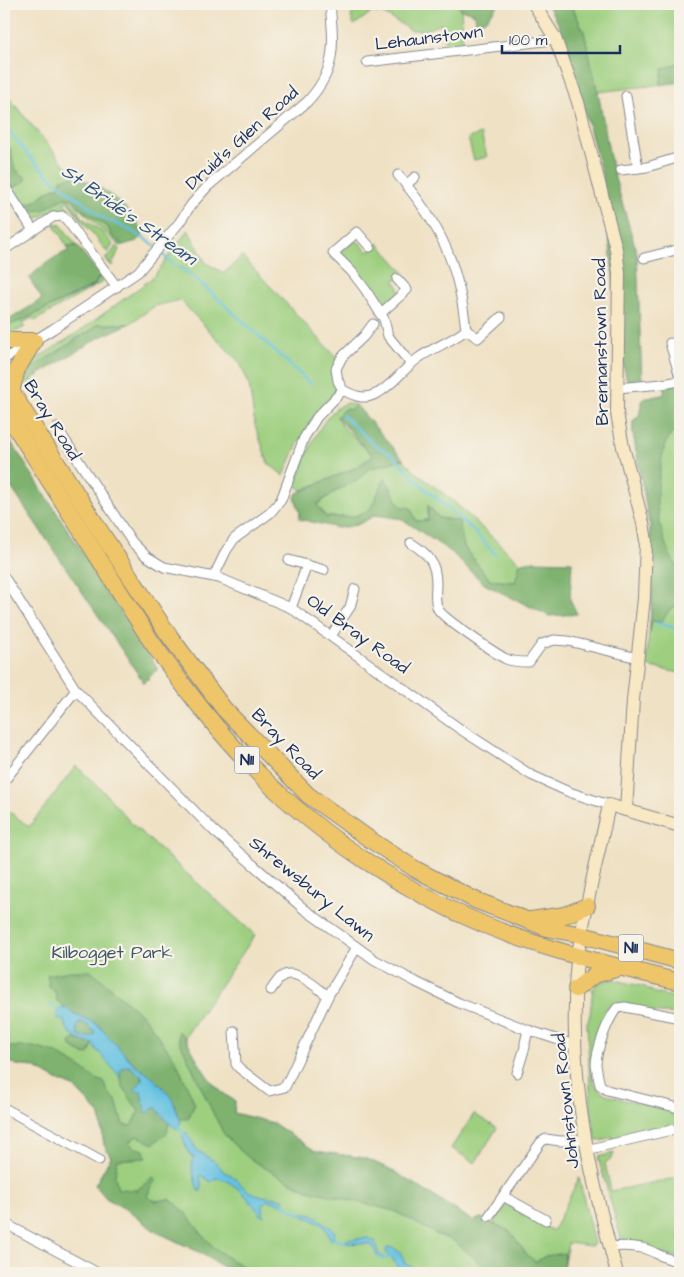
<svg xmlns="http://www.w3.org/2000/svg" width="684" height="1277" font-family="'Architects Daughter',sans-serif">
	<rect width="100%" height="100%" fill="#f7f3e8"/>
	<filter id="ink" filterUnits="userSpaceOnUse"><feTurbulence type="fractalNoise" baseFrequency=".02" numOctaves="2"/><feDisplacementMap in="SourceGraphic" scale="10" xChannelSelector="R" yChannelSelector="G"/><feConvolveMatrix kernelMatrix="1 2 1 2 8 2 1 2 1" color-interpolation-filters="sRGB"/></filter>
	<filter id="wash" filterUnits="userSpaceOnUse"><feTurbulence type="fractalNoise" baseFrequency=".0096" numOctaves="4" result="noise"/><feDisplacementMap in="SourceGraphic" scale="20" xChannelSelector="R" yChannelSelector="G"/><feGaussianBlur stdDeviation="1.12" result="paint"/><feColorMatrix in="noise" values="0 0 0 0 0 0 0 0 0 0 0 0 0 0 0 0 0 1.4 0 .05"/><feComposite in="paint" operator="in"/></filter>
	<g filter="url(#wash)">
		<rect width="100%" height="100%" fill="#efe1c4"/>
		<!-- green -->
		<g fill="#9dcf7f" stroke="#5c7f6e">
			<path d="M356,4H456L461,9L463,46L447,48L441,24L425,30H411L384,14L372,12L354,25L351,17Z"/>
			<path d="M571,4H680V82L598,92L584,32Z"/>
			<path d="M4,92L65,165L81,174L84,180L80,178C69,182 58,186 48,191C40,196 38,203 27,203L34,211L42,210L64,198L69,199L84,219L101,231L113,244L108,253L67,201L64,203L72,213L71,214L60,209H55V212L47,213L35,220H32L12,189L26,180V177C6,168 18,154 4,140Z"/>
			<path d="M481,134L487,157L474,160L468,138Z"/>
			<path d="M79,208L108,227L112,236L123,245L120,246Z"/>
			<path d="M53,223L61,225L77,246H67Z"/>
			<path d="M188,230L206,263L224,273L242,256L337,358L336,388L334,393C309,420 297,442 284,476L268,463L255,425L249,384L240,363L180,300L155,306L129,324H97L93,329L75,339L27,381L32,378L35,383L30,387H23C21,379 23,373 27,365L80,331L143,285L154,276Z"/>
			<path d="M355,241L360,243L368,252L378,243L404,272L394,281L398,286L400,292L383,306H381L342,256V251Z"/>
			<path d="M116,246L119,249L112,266L105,259L111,254Z"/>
			<path d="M100,275L102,282C80,296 57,307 35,321L32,318L23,323L25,327L15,332L4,335V327L6,326L23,320L86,290L95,285Z"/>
			<path d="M680,391V673L646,666L652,598L650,527L633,433V421L639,416L643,399Z"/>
			<path d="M347,403L356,405L350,410L345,408L337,417L343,427L373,456L355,468L302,490L296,485C303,464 322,408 347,403Z"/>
			<path d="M403,459L414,471L452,500L520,563L516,583L490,580L464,547L458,521L439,518L428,506V520L416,521L400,506L385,478L370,510L352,517H326L317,505L339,489L357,481L368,469Z"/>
			<path d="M76,766L104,792L131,823L255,935L185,1037C199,1063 208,1086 235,1101L234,1113L273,1123L315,1151L364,1158L390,1169L473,1221L481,1218L493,1224L506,1205L553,1231L579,1178L594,1244L591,1246L568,1243L562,1273H233L199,1252L155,1231L127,1210L106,1198L107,1164L111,1157L104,1145L100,1115L74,1087L57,1080L34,1067L17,1065L4,1059V807L29,827Z"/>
			<path d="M611,979L645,987L655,993L680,999V1014L610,1010C605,1022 593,1049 592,1061C591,1069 593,1085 599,1090C609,1099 659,1107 674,1108L679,1114L680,1121L677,1125L613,1140L612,1136L605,1140L596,1141L591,1112L587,1023L590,1015L593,988L599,982Z"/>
			<path d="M474,1114L497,1128L475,1163L451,1148Z"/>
			<path d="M614,1153L612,1158L605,1163L611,1191L680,1177V1257L669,1256L622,1242L598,1157Z"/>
		</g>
		<!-- forest -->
		<g fill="#7eb26e" stroke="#4c7066">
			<path d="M456,4H499L485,20L476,23L475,14L461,9Z"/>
			<path d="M547,4H571L584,32L598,92L612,168L637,253L642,382L627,381L623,364L602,175L575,75L563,42L559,25Z"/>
			<path d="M680,62V82L660,85L663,69Z"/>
			<path d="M4,140C18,154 6,168 26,177V180L12,189L4,177Z"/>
			<path d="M72,177C97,180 137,211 143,236L137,241L123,245L112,236L108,227L79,208L72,199L64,198L43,210L34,211L26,204C37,203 40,197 48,192C52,189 56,188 60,186L61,179Z"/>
			<path d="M67,246H77L100,275L94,285L23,320L4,327V323L42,299L29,278C40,267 53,257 68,251Z"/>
			<path d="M97,324H129L100,337L27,382L25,376L28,370L93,329Z"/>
			<path d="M665,381L680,384V428C674,430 667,439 665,445C662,453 656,495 657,503C658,522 666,556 680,569V607L671,608L661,622L652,621L650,633L652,598L650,527L633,433V421L639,416L643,399L664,395Z"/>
			<path d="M356,405L403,459L368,469L357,481L339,489L317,504L326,517H352L370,510L385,478L400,506L411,508L416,521L428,520V505L439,518L459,521L464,547L490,580L515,582L520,563L534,561L572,562L570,599L577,614L549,616L484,584L451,552L402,519L376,515L357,525L338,528L299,519L300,512L295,498L297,493L355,468L373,456L337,417L345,408L350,410Z"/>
			<path d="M4,431L158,669L144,683L4,477Z"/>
			<path d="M69,971H92L146,1019L176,1061L195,1104L188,1119H180L171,1096L153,1078L134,1064L97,1024L71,1012L57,1001L55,992L49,987L47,975Z"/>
			<path d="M80,1022H83L94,1031L95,1034L92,1037H80L78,1035L77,1027Z"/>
			<path d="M179,1031C186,1038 190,1046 194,1054C206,1075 214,1090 235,1101L234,1113L273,1123L315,1151L364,1158L390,1169L473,1221L481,1218L510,1231L527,1255L536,1262L545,1256L565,1253L562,1273H492L454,1241L438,1235L394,1211L308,1190L277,1175L250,1159L235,1146L224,1134L214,1115L179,1040L178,1035Z"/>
			<path d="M75,1039L93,1044L89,1054L85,1055L71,1047L70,1042Z"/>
			<path d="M11,1047H34L55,1053L77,1065L94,1078L104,1082L108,1092L116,1100L123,1125L131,1126L139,1112L122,1085L120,1071L123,1067L129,1066L142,1077V1081L137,1087C143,1094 146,1102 152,1110L155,1106L169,1123L167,1133L153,1144L137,1136L129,1142L133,1147L144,1150L146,1158L117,1160L115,1176L118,1189L137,1190L153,1177L157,1180L152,1185L147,1197L156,1201L170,1199C186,1210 194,1225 206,1239C219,1254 240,1266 258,1273H233L199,1252L155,1231L127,1210L106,1198L95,1185L111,1157L104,1145L100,1115L74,1087L57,1080L34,1067L17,1065L4,1059V1049Z"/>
		</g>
		<!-- water -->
		<g fill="#64c1e2" stroke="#4078a0" fill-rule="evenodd">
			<path d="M65,1007L71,1012L97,1024L134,1064L153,1078L171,1096L181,1122L177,1129L169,1123L155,1107L148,1113L145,1112V1105L143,1103L141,1091H133L142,1081V1077L129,1066L123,1067L120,1071L121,1078L95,1048L93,1044C76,1040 70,1037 63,1020L57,1018V1012L60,1008ZM80,1022H83L94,1031L95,1034L92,1037H80L78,1035L77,1027Z"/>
			<path d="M186,1132L197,1150L217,1163L224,1172L233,1176L248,1191L262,1196L283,1199L285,1204H282L267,1200L262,1205L264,1216L261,1215C250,1201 235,1180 216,1178L211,1182L201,1175L200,1176L202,1187L201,1191H198L192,1169L193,1156H190L182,1136Z"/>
			<path d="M302,1213C314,1213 326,1224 335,1232L333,1240H331L323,1225L300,1214Z"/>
			<path d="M368,1238L375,1241L378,1252L384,1258L382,1259L377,1255L371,1244L343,1243L346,1240Z"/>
			<path d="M388,1247C397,1248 404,1254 404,1263L414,1268L439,1273L415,1272L409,1269L397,1267L393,1259L387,1254L386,1250Z"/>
		</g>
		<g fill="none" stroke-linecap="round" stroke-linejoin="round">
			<!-- stream -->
			<g stroke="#64c1e2" stroke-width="2.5">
				<path d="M4,124L29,156L50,177L102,217L130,230L153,244L170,262L187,272L202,284L311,384"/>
				<path d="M342,415L376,446L392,454L421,485L473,530L496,555"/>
				<path d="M656,623L680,629"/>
				<path d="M51,1005L60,1010"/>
				<path d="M177,1125L186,1137"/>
				<path d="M282,1203L294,1211L303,1214"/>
				<path d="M332,1239L346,1242"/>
				<path d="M380,1257L384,1259L393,1255"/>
			</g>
		</g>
	</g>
	<g filter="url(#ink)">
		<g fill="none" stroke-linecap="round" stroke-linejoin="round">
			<defs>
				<g id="street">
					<path d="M367,62L544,41L555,38"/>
					<path d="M626,96L638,168"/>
					<path d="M621,170L647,167L680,157"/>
					<path d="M4,185L33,230"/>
					<path d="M406,185L415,177"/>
					<path d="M370,247L357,232L333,253L352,272L365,289L384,319L388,336L411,364"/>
					<path d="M4,250L53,217L62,216L66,219L117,287"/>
					<path d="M644,258L680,249"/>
					<path d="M380,314L407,290L397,279"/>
					<path d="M373,324L364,336L342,357L336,369L338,381L343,390C354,396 364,400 376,394C390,388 405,367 420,357C435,347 452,341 466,330C459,265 441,225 398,175"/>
					<path d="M466,330L478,338L501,317"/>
					<path d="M670,343L680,377"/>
					<path d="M4,359L53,329L138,272L179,223L191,205L207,187L307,102C337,70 334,45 330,4"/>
					<path d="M617,388L662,384L680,381"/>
					<path d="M57,428L132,542L146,556L164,567L219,578L291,608L460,729L531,775L569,792L609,805"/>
					<path d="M411,543C428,554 436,562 436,583C436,592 434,601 438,609C442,618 495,653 506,659C513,662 521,662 529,662L542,644L554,640L568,641L638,658"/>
					<path d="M289,560L324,570"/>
					<path d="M214,576L226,551L234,539L270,513L281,500L304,438L317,417L343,390"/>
					<path d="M4,577L76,690L213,830L304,909L375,960L416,982L459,1003L528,1030L574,1045"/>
					<path d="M291,608L307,565"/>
					<path d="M331,636L350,607L355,589"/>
					<path d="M4,781L76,690"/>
					<path d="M271,990C274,986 277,981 281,977C295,966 317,988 328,996"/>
					<path d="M680,1018L625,1007L617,1008C608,1019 596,1050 596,1065C597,1071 598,1078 600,1085L607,1090L675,1107L680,1110"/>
					<path d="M234,1031L236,1064L239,1068L269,1091L285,1087L328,996L357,947"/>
					<path d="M517,1073L525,1047V1043L528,1030"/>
					<path d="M4,1108L99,1160"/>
					<path d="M586,1150L680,1128"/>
					<path d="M503,1196L546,1220"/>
					<path d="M489,1216L541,1142L546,1139L560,1141L584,1140"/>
					<path d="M4,1223L98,1273"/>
					<path d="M609,1247C620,1246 632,1246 642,1248C655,1251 666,1261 680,1261"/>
				</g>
				<g id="secondary">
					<path d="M534,4L555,38L578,102L616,249L619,273L617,413L623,447L643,523L646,541L644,598L633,700L626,810"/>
					<path d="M617,1273C592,1183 572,1098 575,1004C575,990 575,976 577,962C584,909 598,857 609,805L680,826"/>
				</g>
				<g id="highway">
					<path d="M4,341H34"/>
					<path d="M4,380L104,537L168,634L224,709L308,795L369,839L415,869L475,900L547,928L582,935L680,961"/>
					<path d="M11,392L17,369L34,341"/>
					<path d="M4,409L151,641C184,687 219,734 260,775C321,836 405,892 485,925C548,951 615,966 680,982"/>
					<path d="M531,920L565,915L587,906"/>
					<path d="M576,989L594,975L619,968"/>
				</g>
			</defs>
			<!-- street casing -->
			<use href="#street" stroke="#858891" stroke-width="11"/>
			<!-- secondary casing -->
			<use href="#secondary" stroke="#858891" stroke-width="14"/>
			<!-- highway casing -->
			<use href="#highway" stroke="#858891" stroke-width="18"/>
			<!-- street -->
			<use href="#street" stroke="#fff" stroke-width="9"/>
			<!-- secondary -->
			<use href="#secondary" stroke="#f8e8c3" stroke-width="12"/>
			<!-- highway -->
			<use href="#highway" stroke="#eec569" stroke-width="16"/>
		</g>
	</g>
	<g text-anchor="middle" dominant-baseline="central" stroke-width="4.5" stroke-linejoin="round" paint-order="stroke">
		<!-- shield labels -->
		<g fill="#f7f3e8" stroke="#5d6a87" stroke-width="1">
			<rect x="234.5" y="746.5" width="25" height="27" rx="4"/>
			<rect x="618.5" y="934.5" width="25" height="27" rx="4"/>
		</g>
		<g font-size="16" font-weight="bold" fill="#1b2f5e">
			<text x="247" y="760">N11</text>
			<text x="631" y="948">N11</text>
		</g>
		<!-- street labels -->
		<g font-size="18" fill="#1b2f5e" stroke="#f7f3e8">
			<text transform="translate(429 38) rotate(-7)">Lehaunstown</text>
			<text transform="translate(242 138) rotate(-42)">Druid's Glen Road</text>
			<text transform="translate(601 342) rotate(-91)">Brennanstown Road</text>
			<text transform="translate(52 420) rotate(58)">Bray Road</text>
			<text transform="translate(358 634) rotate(36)">Old Bray Road</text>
			<text transform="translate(286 744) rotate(46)">Bray Road</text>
			<text transform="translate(312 889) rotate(39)">Shrewsbury Lawn</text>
			<text transform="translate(566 1101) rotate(-96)">Johnstown Road</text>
		</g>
		<!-- park labels -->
		<g font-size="18" fill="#3c5766" stroke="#f7f3e8">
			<text x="112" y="952">Kilbogget Park</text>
		</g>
		<!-- water labels -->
		<g font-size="19" font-style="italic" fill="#2d547f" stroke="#f7f3e8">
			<text transform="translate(129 215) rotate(35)">St Bride's Stream</text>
		</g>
	</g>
	<!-- margin -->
	<rect width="684" height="1277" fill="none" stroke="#f7f3e8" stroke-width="20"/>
	<!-- scale -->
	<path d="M502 45v8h118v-8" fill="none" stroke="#1b2f5e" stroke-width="2.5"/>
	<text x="509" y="45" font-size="15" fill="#1b2f5e" stroke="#f7f3e8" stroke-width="4" paint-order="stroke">100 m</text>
</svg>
